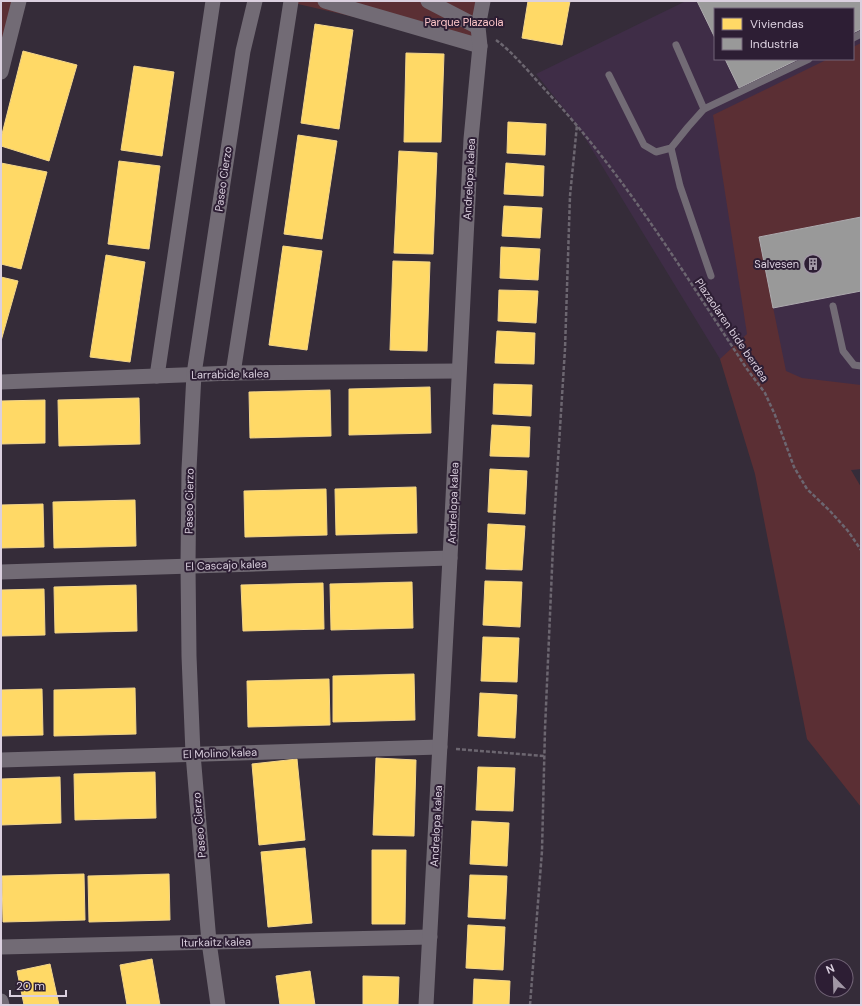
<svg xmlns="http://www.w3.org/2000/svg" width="862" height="1006" font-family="'DM Sans',sans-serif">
	<rect width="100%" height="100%" fill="#352c39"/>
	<!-- built -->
	<path fill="#3f2d47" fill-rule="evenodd" d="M686,1H861V469L851,470L720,359L577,125L536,74ZM715,9H853V59H715Z"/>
	<!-- green -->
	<g fill="#5b2f34">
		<path d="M1,1H18L1,66Z"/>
		<path d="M285,1H488L480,46Z"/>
		<path d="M861,43V217L759,238L786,371L802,378L861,385V469L851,470L861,487V807L807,739L755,474L720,359L747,334L713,115L828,59H853V47Z"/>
	</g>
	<!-- homes -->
	<g fill="#ffd966" stroke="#f4d68a">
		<path d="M528,1H570L562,45L522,38Z"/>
		<path d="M315,24L353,30L339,129L301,123Z"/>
		<path d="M23,51L77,65L49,161L1,146V138Z"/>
		<path d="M406,53L444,54L441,142H404Z"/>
		<path d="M134,66L174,72L162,156L121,150Z"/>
		<path d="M508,122L546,124L545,155L507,153Z"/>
		<path d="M298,135L337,141L322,239L284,234Z"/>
		<path d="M399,151L437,153L433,254L394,253Z"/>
		<path d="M119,161L160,166L149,249L108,244Z"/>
		<path d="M1,163L47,172L21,269L1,264Z"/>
		<path d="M506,163L544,166L543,196L504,194Z"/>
		<path d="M504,206L542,208L540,238L502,236Z"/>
		<path d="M283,246L322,251L307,350L269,345Z"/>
		<path d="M501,247L540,249L538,280L500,278Z"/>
		<path d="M106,255L145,262L130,362L90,357Z"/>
		<path d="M393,261L430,262L427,351L390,350Z"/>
		<path d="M1,277L18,281L1,341Z"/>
		<path d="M499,290L538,291L536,323L498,321Z"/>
		<path d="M497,331L535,333L534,364L495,363Z"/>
		<path d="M494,384L532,385L531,416L493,414Z"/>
		<path d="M430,387L431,433L349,435V389Z"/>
		<path d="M330,390L331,436L250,438L249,392Z"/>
		<path d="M139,398L140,444L59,446L58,400Z"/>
		<path d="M45,400V443L1,444V401Z"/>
		<path d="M492,425L530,427L529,457L490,456Z"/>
		<path d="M490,469L527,471L525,514L488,512Z"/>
		<path d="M416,487L417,533L336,535L335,489Z"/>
		<path d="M326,489L327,535L245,537L244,491Z"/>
		<path d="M135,500L136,546L54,548L53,502Z"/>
		<path d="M43,504L44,547L1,548V505Z"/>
		<path d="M488,524L525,526L522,570L486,569Z"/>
		<path d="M485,581L522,582L520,627L483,625Z"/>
		<path d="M412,582L413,628L331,630L330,584Z"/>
		<path d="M323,583L324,629L243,631L241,585Z"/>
		<path d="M136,585L137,631L55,633L54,587Z"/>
		<path d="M44,589L45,635L1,636V590Z"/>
		<path d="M483,637L519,638L517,682L481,681Z"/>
		<path d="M414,674L415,720L333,722V676Z"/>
		<path d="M329,679L330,725L248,727L247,681Z"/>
		<path d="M135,688L136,734L54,736V690Z"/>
		<path d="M42,689L43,735L1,736V690Z"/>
		<path d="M480,693L517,695L515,738L478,736Z"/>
		<path d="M376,758L416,760L414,836L373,835Z"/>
		<path d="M297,759L305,840L259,845L252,764Z"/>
		<path d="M478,767L515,768L513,811L476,810Z"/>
		<path d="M155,772L156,818L75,820L74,774Z"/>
		<path d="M60,777L61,823L1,825V779Z"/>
		<path d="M472,821L509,823L507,866L470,864Z"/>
		<path d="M305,848L312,923L268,927L261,852Z"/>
		<path d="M372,850H406L405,924H372Z"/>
		<path d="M84,874L85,920L3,922L2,876Z"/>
		<path d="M169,874L170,920L89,922L88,876Z"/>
		<path d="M470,875L507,876L505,919L468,917Z"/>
		<path d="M468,925L505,927L503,970L466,968Z"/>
		<path d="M152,959L160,1005H127L120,965Z"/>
		<path d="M50,964L59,1005H24L17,971Z"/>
		<path d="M310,971L315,1005H280L276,976Z"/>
		<path d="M363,976L399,977L398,1005H363Z"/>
		<path d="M474,979L510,981L509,1005H473Z"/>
	</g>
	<!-- industry -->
	<g fill="#999" stroke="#adaaae">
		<path d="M697,1H861V29L853,33V9H715V38Z"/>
		<path d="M725,59H799L739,88Z"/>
		<path d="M861,217V291L773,308L759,237Z"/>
	</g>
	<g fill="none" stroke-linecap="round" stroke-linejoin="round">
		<!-- path -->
		<g stroke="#6c6670" stroke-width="2.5" stroke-dasharray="4 2" stroke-linecap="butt">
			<path d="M496,40C515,54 533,77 549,94C626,177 685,275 747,369L765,393L775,415L794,467L807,489L830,511L848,531L861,550"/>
			<path d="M456,749L544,756"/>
			<path d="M530,1005L542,851L545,729L554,523L565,349L570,196L577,125"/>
		</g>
		<!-- lane -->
		<g stroke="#726b75" stroke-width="7">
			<path d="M853,38L861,34"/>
			<path d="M676,45L704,109"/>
			<path d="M609,75L644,145L656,152L671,148L688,127L704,109L809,59"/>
			<path d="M671,148L680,186L711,276"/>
			<path d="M833,306L843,351L854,365L861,366"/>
		</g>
		<!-- street -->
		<g stroke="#726b75" stroke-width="15">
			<path d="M325,1L480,46"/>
			<path d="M428,1L478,27"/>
			<path d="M1,72L19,1"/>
			<path d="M233,373L291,1"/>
			<path d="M157,376L213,1"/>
			<path d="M1,382L233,373L458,371"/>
			<path d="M1,572L450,558"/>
			<path d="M1,760L440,747"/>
			<path d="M1,947L430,937"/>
			<path d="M1,1001L2,1005"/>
			<path d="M218,1005L209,942L193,754L189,656L188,566L189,469L194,374L243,51L255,1"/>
			<path d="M426,1005L450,558L471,139L480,46L478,27L483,1"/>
		</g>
	</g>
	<!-- icons -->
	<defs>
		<symbol id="building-ring" viewBox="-11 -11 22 22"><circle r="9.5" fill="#2d1e34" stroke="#a197a5" stroke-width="1.5"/><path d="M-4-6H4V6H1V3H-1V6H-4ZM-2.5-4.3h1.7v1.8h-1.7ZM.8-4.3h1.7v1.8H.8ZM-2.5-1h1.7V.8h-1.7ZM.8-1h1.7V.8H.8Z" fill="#a197a5"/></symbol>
	</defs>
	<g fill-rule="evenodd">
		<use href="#building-ring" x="802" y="253" width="22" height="22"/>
	</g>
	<g text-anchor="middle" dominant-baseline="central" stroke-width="4" stroke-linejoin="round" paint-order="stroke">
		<!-- park labels -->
		<g font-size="11" fill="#fec6c9" stroke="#2d1e34">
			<text x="464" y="22">Parque Plazaola</text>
		</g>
		<!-- street labels -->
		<g font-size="11" fill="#dbd0df" stroke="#2d1e34">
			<text transform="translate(223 179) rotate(-82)">Paseo Cierzo</text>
			<text transform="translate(469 179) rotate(-87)">Andrelopa kalea</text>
			<text transform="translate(732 330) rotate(56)">Plazaolaren bide berdea</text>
			<text transform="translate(230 374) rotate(-1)">Larrabide kalea</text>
			<text transform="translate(189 501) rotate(-89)">Paseo Cierzo</text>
			<text transform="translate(453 503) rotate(-88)">Andrelopa kalea</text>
			<text transform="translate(226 565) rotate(-2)">El Cascajo kalea</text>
			<text transform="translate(220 753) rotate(-2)">El Molino kalea</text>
			<text transform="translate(199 825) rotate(-95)">Paseo Cierzo</text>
			<text transform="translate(436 826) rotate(-87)">Andrelopa kalea</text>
			<text transform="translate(216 942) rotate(-1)">Iturkaitz kalea</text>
		</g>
		<!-- poi labels -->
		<g font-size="11" fill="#dbd0df" stroke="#2d1e34" text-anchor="end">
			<text x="799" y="264">Salvesen</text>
		</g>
	</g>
	<!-- border -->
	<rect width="862" height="1006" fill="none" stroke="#dbd0df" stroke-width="4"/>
	<!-- legend -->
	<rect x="714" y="8" width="140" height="52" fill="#2d1e34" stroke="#736578"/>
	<rect x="722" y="18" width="20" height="12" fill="#ffd966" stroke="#736578"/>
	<text x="750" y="28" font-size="12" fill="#dbd0df">Viviendas</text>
	<rect x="722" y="38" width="20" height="12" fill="#999999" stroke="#736578"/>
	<text x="750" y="48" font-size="12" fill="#dbd0df">Industria</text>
	<!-- north arrow -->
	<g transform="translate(834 978) rotate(337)"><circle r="19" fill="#2d1e34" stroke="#736578"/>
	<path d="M0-3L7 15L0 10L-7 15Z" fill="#a197a5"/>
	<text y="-6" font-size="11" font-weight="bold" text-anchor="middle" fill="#dbd0df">N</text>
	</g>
	<!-- scale -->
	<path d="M10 990v6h56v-6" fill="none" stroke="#dbd0df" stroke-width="2"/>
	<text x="16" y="990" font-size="12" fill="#dbd0df" stroke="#2d1e34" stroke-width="3" paint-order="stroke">20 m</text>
</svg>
